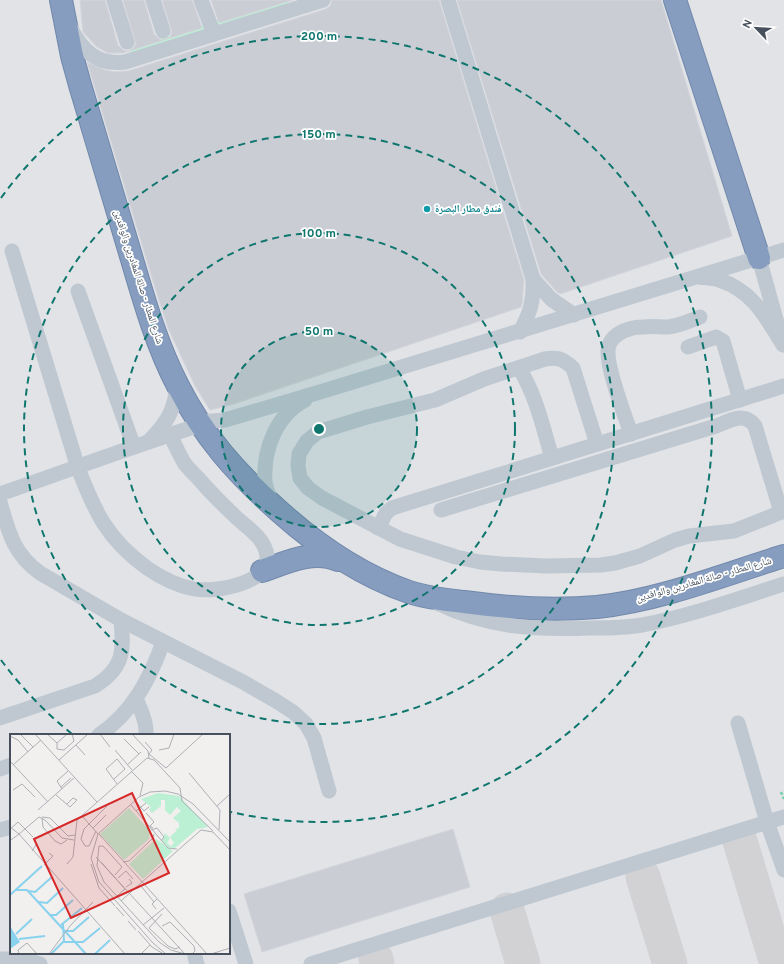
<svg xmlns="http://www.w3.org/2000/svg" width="784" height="964" font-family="Overpass,'Noto Naskh Arabic',sans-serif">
	<rect width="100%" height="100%" fill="#f2efef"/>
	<!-- airport -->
	<path fill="#e1e3e7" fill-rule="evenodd" d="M0,0H784V964H0ZM11,735H229V953H11Z"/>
	<!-- green -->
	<g fill="#bcf0d4">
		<path d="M279,0H288L289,4L217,27L215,21Z"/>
		<path d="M205,24L207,30L132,55L130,49Z"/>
	</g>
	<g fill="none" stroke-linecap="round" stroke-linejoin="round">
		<!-- taxiway -->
		<g stroke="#d2d2d4" stroke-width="35">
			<path d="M740,841L777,964"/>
			<path d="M643,877L670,964"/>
			<path d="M507,910L523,964"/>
			<path d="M376,959L377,964"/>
		</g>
	</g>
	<!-- building -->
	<g fill="#cbcdd5" stroke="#d3d4db">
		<path d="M80,0H105L118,45L121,48L125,51H129L133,48L136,44L123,0H144L154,34L157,37L161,40L166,39L170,37L172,32L162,0H192L202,28L123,53H108L97,47L83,32Z"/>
		<path d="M211,0H293L219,23Z"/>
		<path d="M332,0H439L524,280L522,304L521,307L234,404L210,410L195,386L168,328L152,278L87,62L105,70L115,72L128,71L326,9L330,6Z"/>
		<path d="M457,0H661L732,236L560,294L557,292L541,274Z"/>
		<path d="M453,829L470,887L262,952L244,894Z"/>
	</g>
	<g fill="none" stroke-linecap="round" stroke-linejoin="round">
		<defs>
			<g id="highway">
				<path d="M61,0L72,56L80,85C96,138 112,192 128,246C142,293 155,342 178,386C204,437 237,474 280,512C318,546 360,575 409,592C427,598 446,600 464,602C508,608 553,611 597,607C661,600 723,575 784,556"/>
				<path d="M675,0L759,258"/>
				<path d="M262,571C285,563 313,549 338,560"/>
			</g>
		</defs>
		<!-- highway casing -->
		<use href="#highway" stroke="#7188ab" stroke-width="24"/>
		<!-- path -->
		<path stroke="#74cfa8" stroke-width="2.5" stroke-dasharray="3 2" stroke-linecap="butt" d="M781,792L784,799"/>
		<!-- minor -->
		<g stroke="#bfc8d1" stroke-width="15">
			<path d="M114,0L127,42"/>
			<path d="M153,0L163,31"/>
			<path d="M201,0L214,34"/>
			<path d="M448,0L533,279C534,301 530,313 520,332"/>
			<path d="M70,27C82,50 97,66 125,62L323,0"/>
			<path d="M12,251L78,468C95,512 107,539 147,568C160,577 178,586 194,589C215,593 276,583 266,551C262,537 248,528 238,519C224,506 210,492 198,478C194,474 189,469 185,464C179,455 175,444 170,435"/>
			<path d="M759,258L779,330"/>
			<path d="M700,277C706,278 713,278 719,280C752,290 766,317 783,345"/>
			<path d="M533,279L551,299L574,315"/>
			<path d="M78,291L134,447"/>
			<path d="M688,347L716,337L723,341L740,400"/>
			<path d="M519,368C536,395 543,427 552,458"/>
			<path d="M199,422L225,420L320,392L784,250"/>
			<path d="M631,434C625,415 603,361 609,345C614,332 631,327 643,327C651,326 659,327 668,327C679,326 689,321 700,317"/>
			<path d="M149,441C167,423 175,410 177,384"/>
			<path d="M597,444L573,368C563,359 559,357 545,359L484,379L435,400L367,417L318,432L307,441L299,454L298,466L300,478L308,488L322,498L400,539L456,557L480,562L501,564L546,566L601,565L615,563L640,556L675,540L689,536L734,531L784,511"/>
			<path d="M0,494C67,471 133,446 200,425"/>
			<path d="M0,502C9,533 13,553 40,573L121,620L243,682L276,701L293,712L306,724L314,738L329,791"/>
			<path d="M271,502C269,496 266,488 265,482C263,450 276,415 305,400"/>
			<path d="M441,510L716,426C730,421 744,411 755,426L781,512"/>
			<path d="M378,528L386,513L392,508L784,386"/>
			<path d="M437,603C489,628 534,630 590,628C607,628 625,628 642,625C690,616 737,599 784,584"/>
			<path d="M136,699C141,710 147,723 146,735"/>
			<path d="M0,718L95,686C124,668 124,651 121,620"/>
			<path d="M738,723L767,822L784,870"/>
			<path d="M99,735C132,713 150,679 163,642"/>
			<path d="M0,769L11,765"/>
			<path d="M0,830L11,827"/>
			<path d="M229,911L246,964"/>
			<path d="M195,957L197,964"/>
			<path d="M1,959H22L40,964"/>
			<path d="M311,964L784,817"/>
		</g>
		<!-- highway -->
		<use href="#highway" stroke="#869dbf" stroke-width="22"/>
	</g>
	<!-- distance rings -->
	<circle cx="319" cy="429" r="98" fill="#0f766e" fill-opacity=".12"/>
	<g fill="none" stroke="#0f766e" stroke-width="2" stroke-dasharray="7 5">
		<circle cx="319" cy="429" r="98"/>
		<circle cx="319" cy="429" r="196"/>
		<circle cx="319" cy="429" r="295"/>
		<path d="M72 734A393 393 0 0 1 1 660M1 198A393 393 0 1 1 231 812"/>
	</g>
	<!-- markers -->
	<circle fill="#0f9aa8" stroke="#fff" stroke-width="1.5" cx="427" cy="209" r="4"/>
	<g text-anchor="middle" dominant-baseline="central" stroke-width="3.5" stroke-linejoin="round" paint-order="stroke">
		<!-- culture labels -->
		<g font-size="10" font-weight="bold" fill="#0d838f" stroke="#fff" text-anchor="start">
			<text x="435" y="209">فندق مطار البصرة</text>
		</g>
		<!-- street labels -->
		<g font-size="10" fill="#46515d" stroke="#fff">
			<text transform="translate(138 277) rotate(72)">شارع المطار - صالة المغادرين والوافدين</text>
			<text transform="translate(704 580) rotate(-16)">شارع المطار - صالة المغادرين والوافدين</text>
		</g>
	</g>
	<!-- overview -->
	<g transform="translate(10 734)">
		<rect width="220" height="220" fill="#f2efef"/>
		<path d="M148,59L169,62L198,93L187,95L165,114L158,113L152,107L155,99L160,104L157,109L161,112L164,109L160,103L167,96L165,95L169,94V89L163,84L171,77L167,73L160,81L155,76V66H151V72L142,79L139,76L141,73L131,65ZM119,74L140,97L139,105L114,126L90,100ZM146,105L163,117L133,145L119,130Z" fill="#bcf0d4"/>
		<path d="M0,192L10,208L0,215Z" fill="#89d2ee"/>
		<path fill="none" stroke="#89d2ee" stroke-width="2" d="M5,156H17L76,220M19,157L25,158L42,143M0,161L32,132M29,168L37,169L53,154M40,181H46L63,166M51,191L72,174M55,197H63L79,183M6,200L22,185M9,205L35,202M53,208H73L90,194M41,220L54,207L53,190M85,220L100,206"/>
		<path fill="none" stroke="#adb0b5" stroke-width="1" d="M10,0L23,13M25,0L87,68M37,0L47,9L57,0M90,0L100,13M122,0L138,17L139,24M0,2L8,6L18,18M114,5L129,20M135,8L142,16L139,20L156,34L193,0M47,9V15L54,16L64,7L62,0M66,11L75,21M105,16L122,36M149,16L159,14L164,0M49,26L78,0M0,27L38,68M3,31L31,6M117,31L131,18M121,37L133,49L130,62M179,39L210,76L209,96M104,45L115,35L107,25L96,35L107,50M51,53L61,44M52,55L47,47L58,37M3,56L12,50L25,63M46,61L60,73L67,66L63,64L57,70M127,69L134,77L139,73M121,71L158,114L167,115M207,72L220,60M28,76L64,44M126,77L136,69M136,79L144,88L140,92L143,94M72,82L88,100M32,83L40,84L58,102L65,101M32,84L33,93L45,107L51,110L57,106M0,93L9,100L1,106M83,94L96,81M0,95L8,88L23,103M141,96L147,94L154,103L151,107M86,97L79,112H75L71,105L74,95L97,72M89,100L197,220M64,106L52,104L35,86L29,83L9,100L115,220M22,117L26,111L25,105M86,123L174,219M91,128L115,155L107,162M113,128L119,127L143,104L144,100M57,130L63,123L67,86L137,24L144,26L170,54L172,67L203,97M81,130L89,154L105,172M34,131L43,122L39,119M105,141L112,133L93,112H89L87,132L94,148L149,208L161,216L175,220M108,144L116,137L123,145M132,148L191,96L203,98L220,116M131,152L144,168M116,153L122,149L119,145M111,167L132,148M106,173L114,182M146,175L142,170L147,165M152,180L139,194L158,212L165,215L170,213M118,187L126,196M133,191L154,174M152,192L160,188L184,212L185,217L182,220M128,197L142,213L152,219M9,220L8,216L17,209L27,220M39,220L60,192L83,168M131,220L140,211M156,220L143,209L89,148L81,124L88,100L129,63L140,58L155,57L168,60L183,70L220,108M201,220L220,214"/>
		<path fill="#d62828" fill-opacity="0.15" stroke="#d62828" stroke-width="2" d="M122,59L159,139L61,184L24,105Z"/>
		<rect width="220" height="220" fill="none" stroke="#46515d" stroke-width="2"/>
	</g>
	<circle cx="319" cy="429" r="6" fill="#0f766e" stroke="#fff" stroke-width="2"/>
	<g font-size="12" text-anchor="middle" font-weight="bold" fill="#0f766e" stroke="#fff" stroke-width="3.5" stroke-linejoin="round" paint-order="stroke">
		<text x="319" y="40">200 m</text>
		<text x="319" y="138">150 m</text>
		<text x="319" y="237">100 m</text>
		<text x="319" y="335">50 m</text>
	</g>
	<!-- north arrow -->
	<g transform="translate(756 28) rotate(295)" stroke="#ffffff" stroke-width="3" paint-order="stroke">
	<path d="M0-3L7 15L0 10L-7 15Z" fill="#46515d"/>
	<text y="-6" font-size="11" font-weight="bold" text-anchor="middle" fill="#46515d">N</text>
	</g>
</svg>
